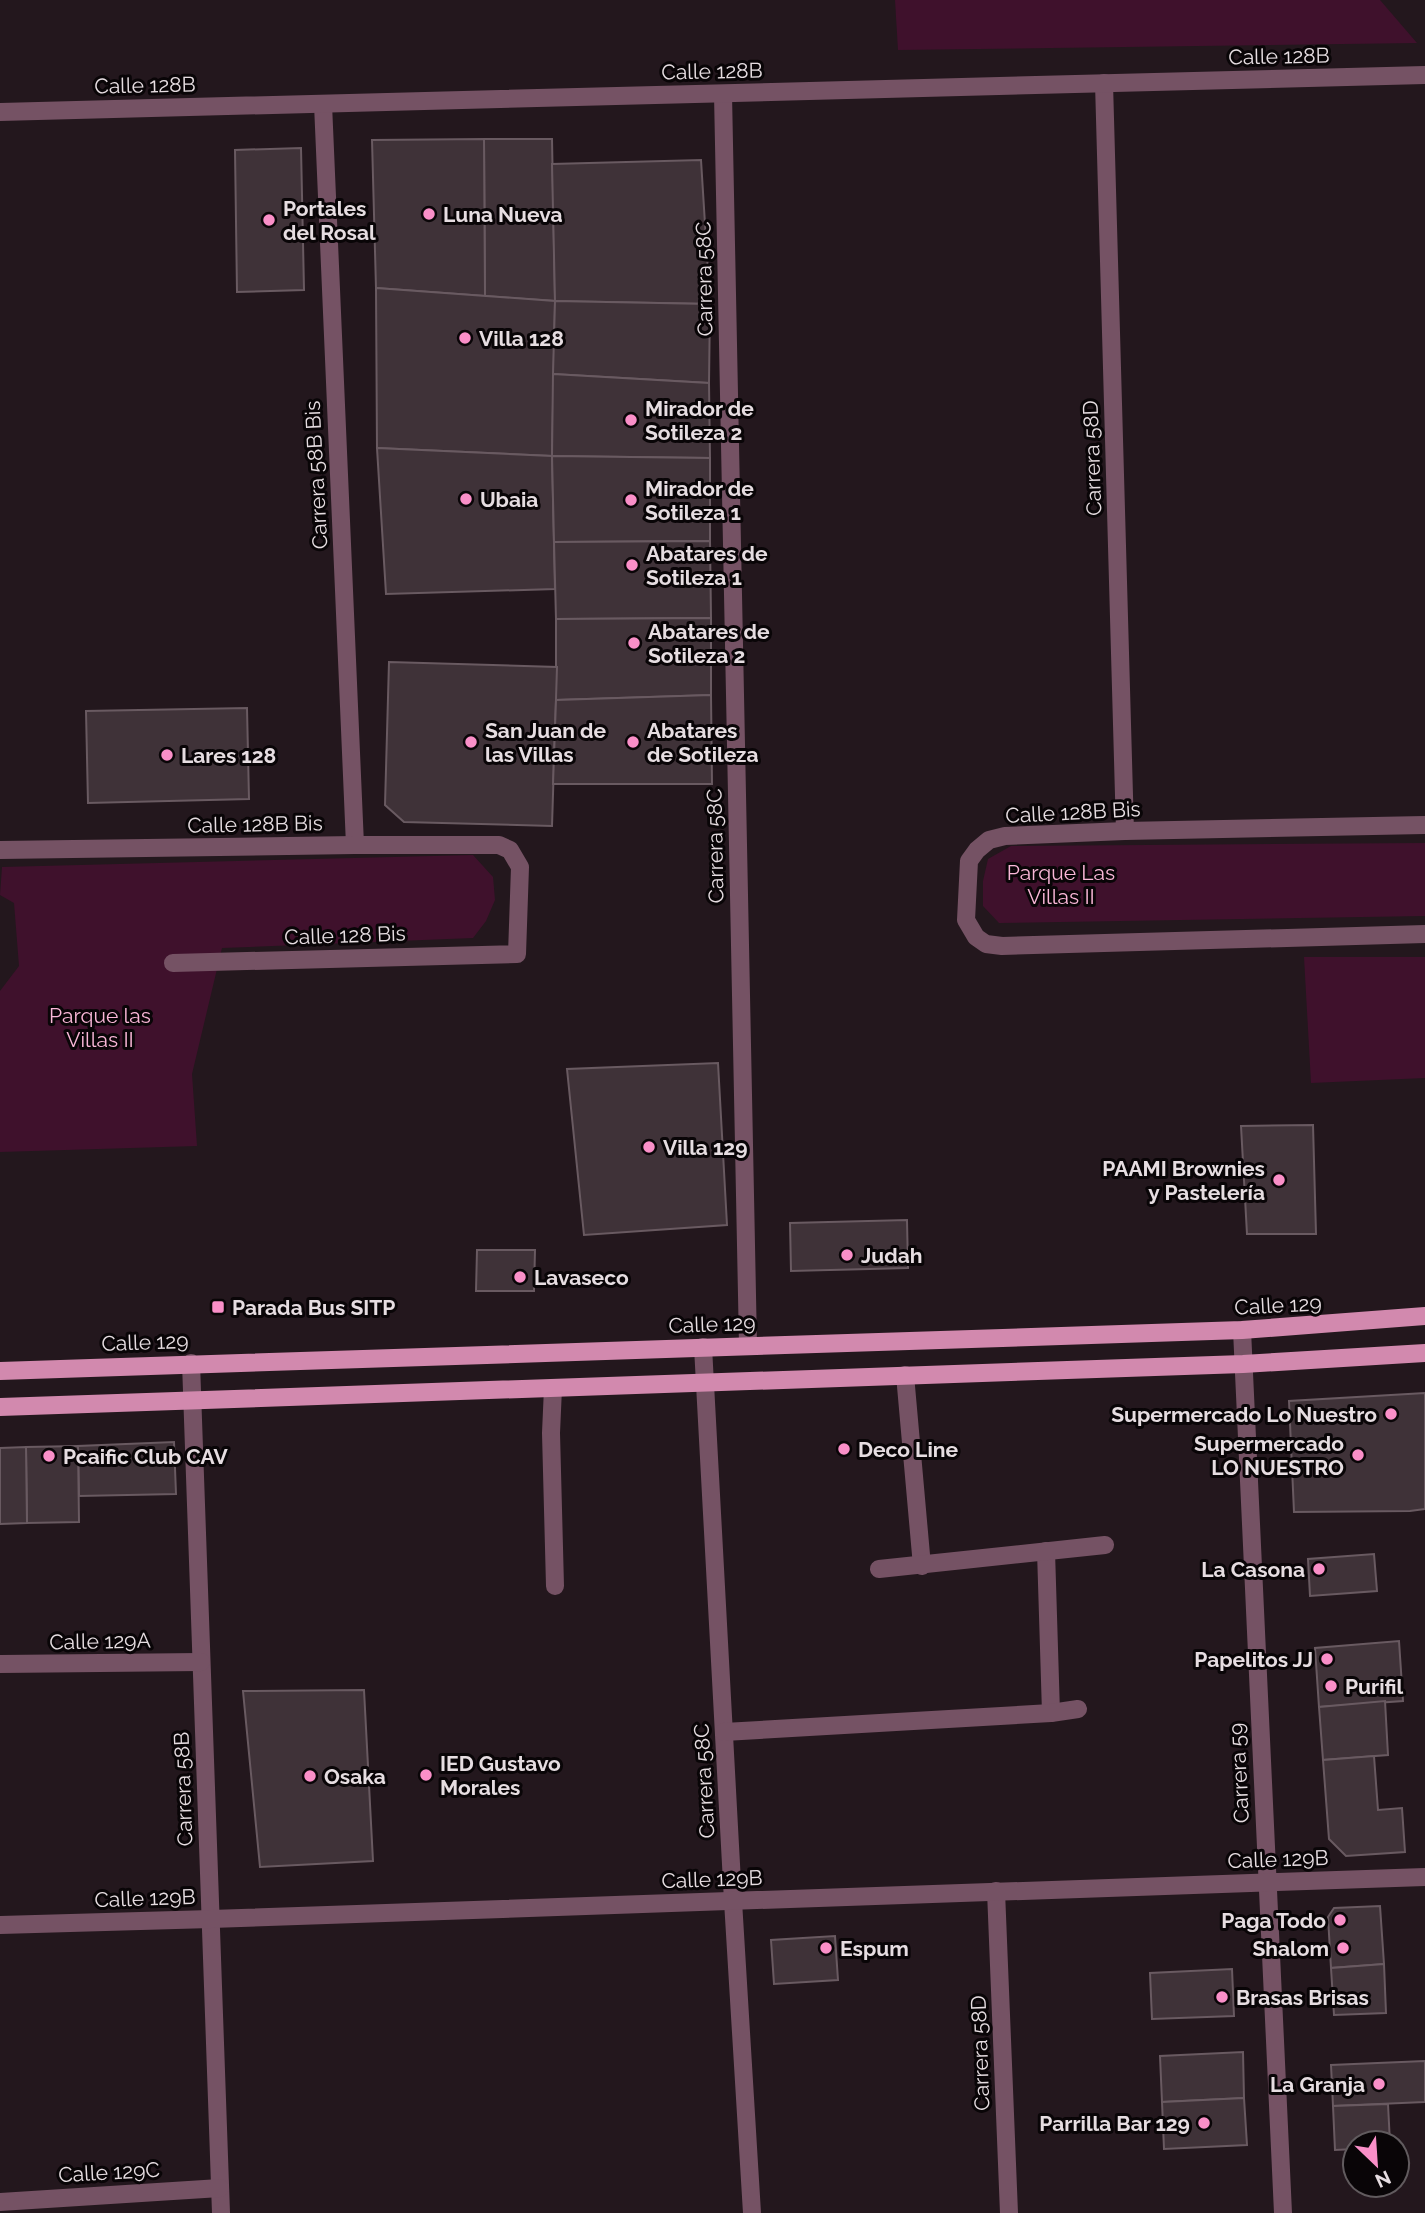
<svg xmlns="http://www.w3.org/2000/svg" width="1425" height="2213" font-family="Raleway,sans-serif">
	<rect width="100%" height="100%" fill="#23171d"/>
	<!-- green -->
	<g fill="#3f112c">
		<path d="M895,0H1380L1417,43L898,50Z"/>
		<path d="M1425,843V916L999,923L983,906V881L988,859L1011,846Z"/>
		<path d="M473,855L493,877L495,900L486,921L473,938L222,948L192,1074L197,1146L0,1152V991L19,966L14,903L0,895L2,867Z"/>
		<path d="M1304,957H1425V1078L1311,1083Z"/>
	</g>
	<!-- building -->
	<g fill="#3f3238" stroke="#695a61" stroke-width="2">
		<path d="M484,139H552L555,301L485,296Z"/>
		<path d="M484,139L485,296L376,288L372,140Z"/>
		<path d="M301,148L304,290L237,292L235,150Z"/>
		<path d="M701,160L710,304L555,301L552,164Z"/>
		<path d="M376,288L555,301L552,456L377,448Z"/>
		<path d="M555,301L710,304L709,383L553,374Z"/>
		<path d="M553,374L709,383L710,458L552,456Z"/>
		<path d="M377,448L552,456L555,589L386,594Z"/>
		<path d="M552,456L710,458V541L554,542Z"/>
		<path d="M710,541L711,618L556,619L554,542Z"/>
		<path d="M711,618V695L556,700V619Z"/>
		<path d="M389,662L557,667L552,826L404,822L385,805Z"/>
		<path d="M711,695L712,784H553L556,700Z"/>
		<path d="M247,708L249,799L88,803L86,711Z"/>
		<path d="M718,1063L727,1225L584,1235L567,1069Z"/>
		<path d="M1313,1125L1316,1234H1247L1241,1126Z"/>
		<path d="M907,1220L908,1268L791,1271L790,1223Z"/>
		<path d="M477,1250H535L534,1291H476Z"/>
		<path d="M1425,1393V1509L1410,1511L1294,1512L1289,1401Z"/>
		<path d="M174,1442L176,1494L79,1496L78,1446Z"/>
		<path d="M78,1446L79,1522L27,1523L26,1447Z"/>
		<path d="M26,1447L27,1523L0,1524V1448Z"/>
		<path d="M1374,1554L1377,1591L1310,1596L1308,1559Z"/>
		<path d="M1399,1641L1403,1701L1319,1707L1315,1648Z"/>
		<path d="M364,1690L373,1861L260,1867L243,1691Z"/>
		<path d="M1385,1701L1388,1755L1323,1760L1319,1707Z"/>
		<path d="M1374,1756L1378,1810L1402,1808L1405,1852L1346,1856L1329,1839L1323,1760Z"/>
		<path d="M1380,1906L1384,1964L1331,1968L1328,1917L1334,1908Z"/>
		<path d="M835,1936L838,1980L774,1984L771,1940Z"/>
		<path d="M1384,1964L1386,2013L1334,2015L1331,1968Z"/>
		<path d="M1232,1969L1234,2016L1152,2019L1150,1973Z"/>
		<path d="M1243,2052L1244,2098L1162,2102L1160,2056Z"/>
		<path d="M1425,2061V2102L1333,2106L1331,2065Z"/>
		<path d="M1244,2098L1247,2145L1164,2149L1162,2102Z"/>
		<path d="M1388,2104L1390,2143H1355V2149L1335,2150L1333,2106Z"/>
	</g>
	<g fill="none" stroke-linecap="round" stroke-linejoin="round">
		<!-- minor -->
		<g stroke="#755264" stroke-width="18">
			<path d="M1104,83L1125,831"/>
			<path d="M723,94L748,1345"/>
			<path d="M323,104L355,845"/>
			<path d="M0,112L1425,75"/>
			<path d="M1425,825L1125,831L1005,836L989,840L977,850L969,861L966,920L976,937L986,944L1002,946L1425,934"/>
			<path d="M0,850L355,845H499L510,850L520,867L517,954L173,963"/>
			<path d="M1242,1330L1283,2213"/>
			<path d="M703,1347L733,1901L752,2213"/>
			<path d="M191,1363L221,2213"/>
			<path d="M905,1375L922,1566"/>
			<path d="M553,1388L551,1433L555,1586"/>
			<path d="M1046,1551L1051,1713"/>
			<path d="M879,1569L1105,1545"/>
			<path d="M0,1664L201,1662"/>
			<path d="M724,1732L1051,1713L1078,1709"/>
			<path d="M996,1891L1009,2213"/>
			<path d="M0,1925L211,1919L1425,1877"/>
			<path d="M0,2202L220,2188"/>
		</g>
		<!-- major -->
		<g stroke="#d289ae" stroke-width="18">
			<path d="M0,1371L1242,1330L1425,1316"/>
			<path d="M0,1407L1243,1364L1425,1353"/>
		</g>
	</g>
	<!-- markers -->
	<g fill="#fa8fc8" stroke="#090507" stroke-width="2.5">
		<circle cx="429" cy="214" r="7"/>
		<circle cx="269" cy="220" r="7"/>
		<circle cx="465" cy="338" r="7"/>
		<circle cx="631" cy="420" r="7"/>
		<circle cx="466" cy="499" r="7"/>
		<circle cx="631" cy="500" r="7"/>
		<circle cx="632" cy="565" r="7"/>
		<circle cx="634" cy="643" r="7"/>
		<circle cx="471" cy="742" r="7"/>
		<circle cx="633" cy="742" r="7"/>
		<circle cx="167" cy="755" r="7"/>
		<circle cx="649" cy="1147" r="7"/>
		<circle cx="1279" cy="1180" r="7"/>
		<circle cx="847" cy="1255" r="7"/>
		<circle cx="520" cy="1277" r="7"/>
		<rect x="211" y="1300" width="14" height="14" rx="3.5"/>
		<circle cx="1391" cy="1414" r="7"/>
		<circle cx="844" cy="1449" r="7"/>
		<circle cx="1358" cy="1455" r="7"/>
		<circle cx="49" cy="1456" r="7"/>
		<circle cx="1319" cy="1569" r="7"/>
		<circle cx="1327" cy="1659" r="7"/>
		<circle cx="1331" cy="1686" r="7"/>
		<circle cx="426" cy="1775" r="7"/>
		<circle cx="310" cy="1776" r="7"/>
		<circle cx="1340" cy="1920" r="7"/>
		<circle cx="826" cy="1948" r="7"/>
		<circle cx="1343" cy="1948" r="7"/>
		<circle cx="1222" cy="1997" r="7"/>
		<circle cx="1379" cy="2084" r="7"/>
		<circle cx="1204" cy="2123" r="7"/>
	</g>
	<g text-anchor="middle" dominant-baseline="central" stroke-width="6" stroke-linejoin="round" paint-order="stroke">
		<!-- street labels -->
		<g font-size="21" fill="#e6dde1" stroke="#090507">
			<text transform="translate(1279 56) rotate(-1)">Calle 128B</text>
			<text transform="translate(712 71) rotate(-1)">Calle 128B</text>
			<text transform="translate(145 85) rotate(-1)">Calle 128B</text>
			<text transform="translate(704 279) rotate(-91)">Carrera 58C</text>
			<text transform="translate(1092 458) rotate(-92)">Carrera 58D</text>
			<text transform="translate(316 475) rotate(-93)">Carrera 58B Bis</text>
			<text transform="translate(1073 812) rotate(-3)">Calle 128B Bis</text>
			<text transform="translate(255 824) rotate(-1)">Calle 128B Bis</text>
			<text transform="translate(715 846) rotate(-91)">Carrera 58C</text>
			<text transform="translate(345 935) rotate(-2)">Calle 128 Bis</text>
			<text transform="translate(1278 1305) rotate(-3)">Calle 129</text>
			<text transform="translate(712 1324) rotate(-2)">Calle 129</text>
			<text transform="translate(145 1342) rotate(-2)">Calle 129</text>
			<text transform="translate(100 1641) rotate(-1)">Calle 129A</text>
			<text transform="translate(1239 1773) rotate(-93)">Carrera 59</text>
			<text transform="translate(704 1781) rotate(-93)">Carrera 58C</text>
			<text transform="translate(183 1789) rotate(-92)">Carrera 58B</text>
			<text transform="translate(1278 1859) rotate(-2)">Calle 129B</text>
			<text transform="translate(712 1879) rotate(-2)">Calle 129B</text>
			<text transform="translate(145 1898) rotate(-2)">Calle 129B</text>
			<text transform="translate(980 2053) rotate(-92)">Carrera 58D</text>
			<text transform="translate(109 2172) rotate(-3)">Calle 129C</text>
		</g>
		<!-- poi labels -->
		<g font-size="21" font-weight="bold" fill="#e6dde1" stroke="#090507" text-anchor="start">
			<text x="283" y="208">Portales<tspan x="283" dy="24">del Rosal</tspan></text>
			<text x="443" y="214">Luna Nueva</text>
			<text x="479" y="338">Villa 128</text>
			<text x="645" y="408">Mirador de<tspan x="645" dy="24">Sotileza 2</tspan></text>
			<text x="645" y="488">Mirador de<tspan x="645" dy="24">Sotileza 1</tspan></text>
			<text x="480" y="499">Ubaia</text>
			<text x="646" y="553">Abatares de<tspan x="646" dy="24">Sotileza 1</tspan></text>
			<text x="648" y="631">Abatares de<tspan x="648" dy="24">Sotileza 2</tspan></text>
			<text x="485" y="730">San Juan de<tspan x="485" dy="24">las Villas</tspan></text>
			<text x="647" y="730">Abatares<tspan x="647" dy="24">de Sotileza</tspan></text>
			<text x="181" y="755">Lares 128</text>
			<text x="663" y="1147">Villa 129</text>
			<text x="1265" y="1168" text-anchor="end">PAAMI Brownies<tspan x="1265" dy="24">y Pastelería</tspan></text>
			<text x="861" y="1255">Judah</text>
			<text x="534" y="1277">Lavaseco</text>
			<text x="232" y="1307">Parada Bus SITP</text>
			<text x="1377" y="1414" text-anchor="end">Supermercado Lo Nuestro</text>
			<text x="1344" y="1443" text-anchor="end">Supermercado<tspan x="1344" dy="24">LO NUESTRO</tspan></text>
			<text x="858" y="1449">Deco Line</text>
			<text x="63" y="1456">Pcaific Club CAV</text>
			<text x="1305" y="1569" text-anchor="end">La Casona</text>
			<text x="1313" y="1659" text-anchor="end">Papelitos JJ</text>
			<text x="1345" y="1686">Purifil</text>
			<text x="440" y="1763">IED Gustavo<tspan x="440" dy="24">Morales</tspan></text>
			<text x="324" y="1776">Osaka</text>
			<text x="1326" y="1920" text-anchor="end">Paga Todo</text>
			<text x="840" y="1948">Espum</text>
			<text x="1329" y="1948" text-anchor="end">Shalom</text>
			<text x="1236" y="1997">Brasas Brisas</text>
			<text x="1365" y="2084" text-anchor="end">La Granja</text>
			<text x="1190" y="2123" text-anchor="end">Parrilla Bar 129</text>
		</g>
		<!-- park labels -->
		<g font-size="21" fill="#fab7d8" stroke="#090507">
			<text x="1061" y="872">Parque Las<tspan x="1061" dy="24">Villas II</tspan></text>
			<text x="100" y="1015">Parque las<tspan x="100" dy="24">Villas II</tspan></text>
		</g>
	</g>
	<!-- north arrow -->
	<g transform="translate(1376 2164) rotate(155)"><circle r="33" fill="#090507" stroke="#615b5e" stroke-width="2"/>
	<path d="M0-5L12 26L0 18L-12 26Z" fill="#fa8fc8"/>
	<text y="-10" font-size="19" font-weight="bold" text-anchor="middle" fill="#e6dde1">N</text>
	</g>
</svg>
